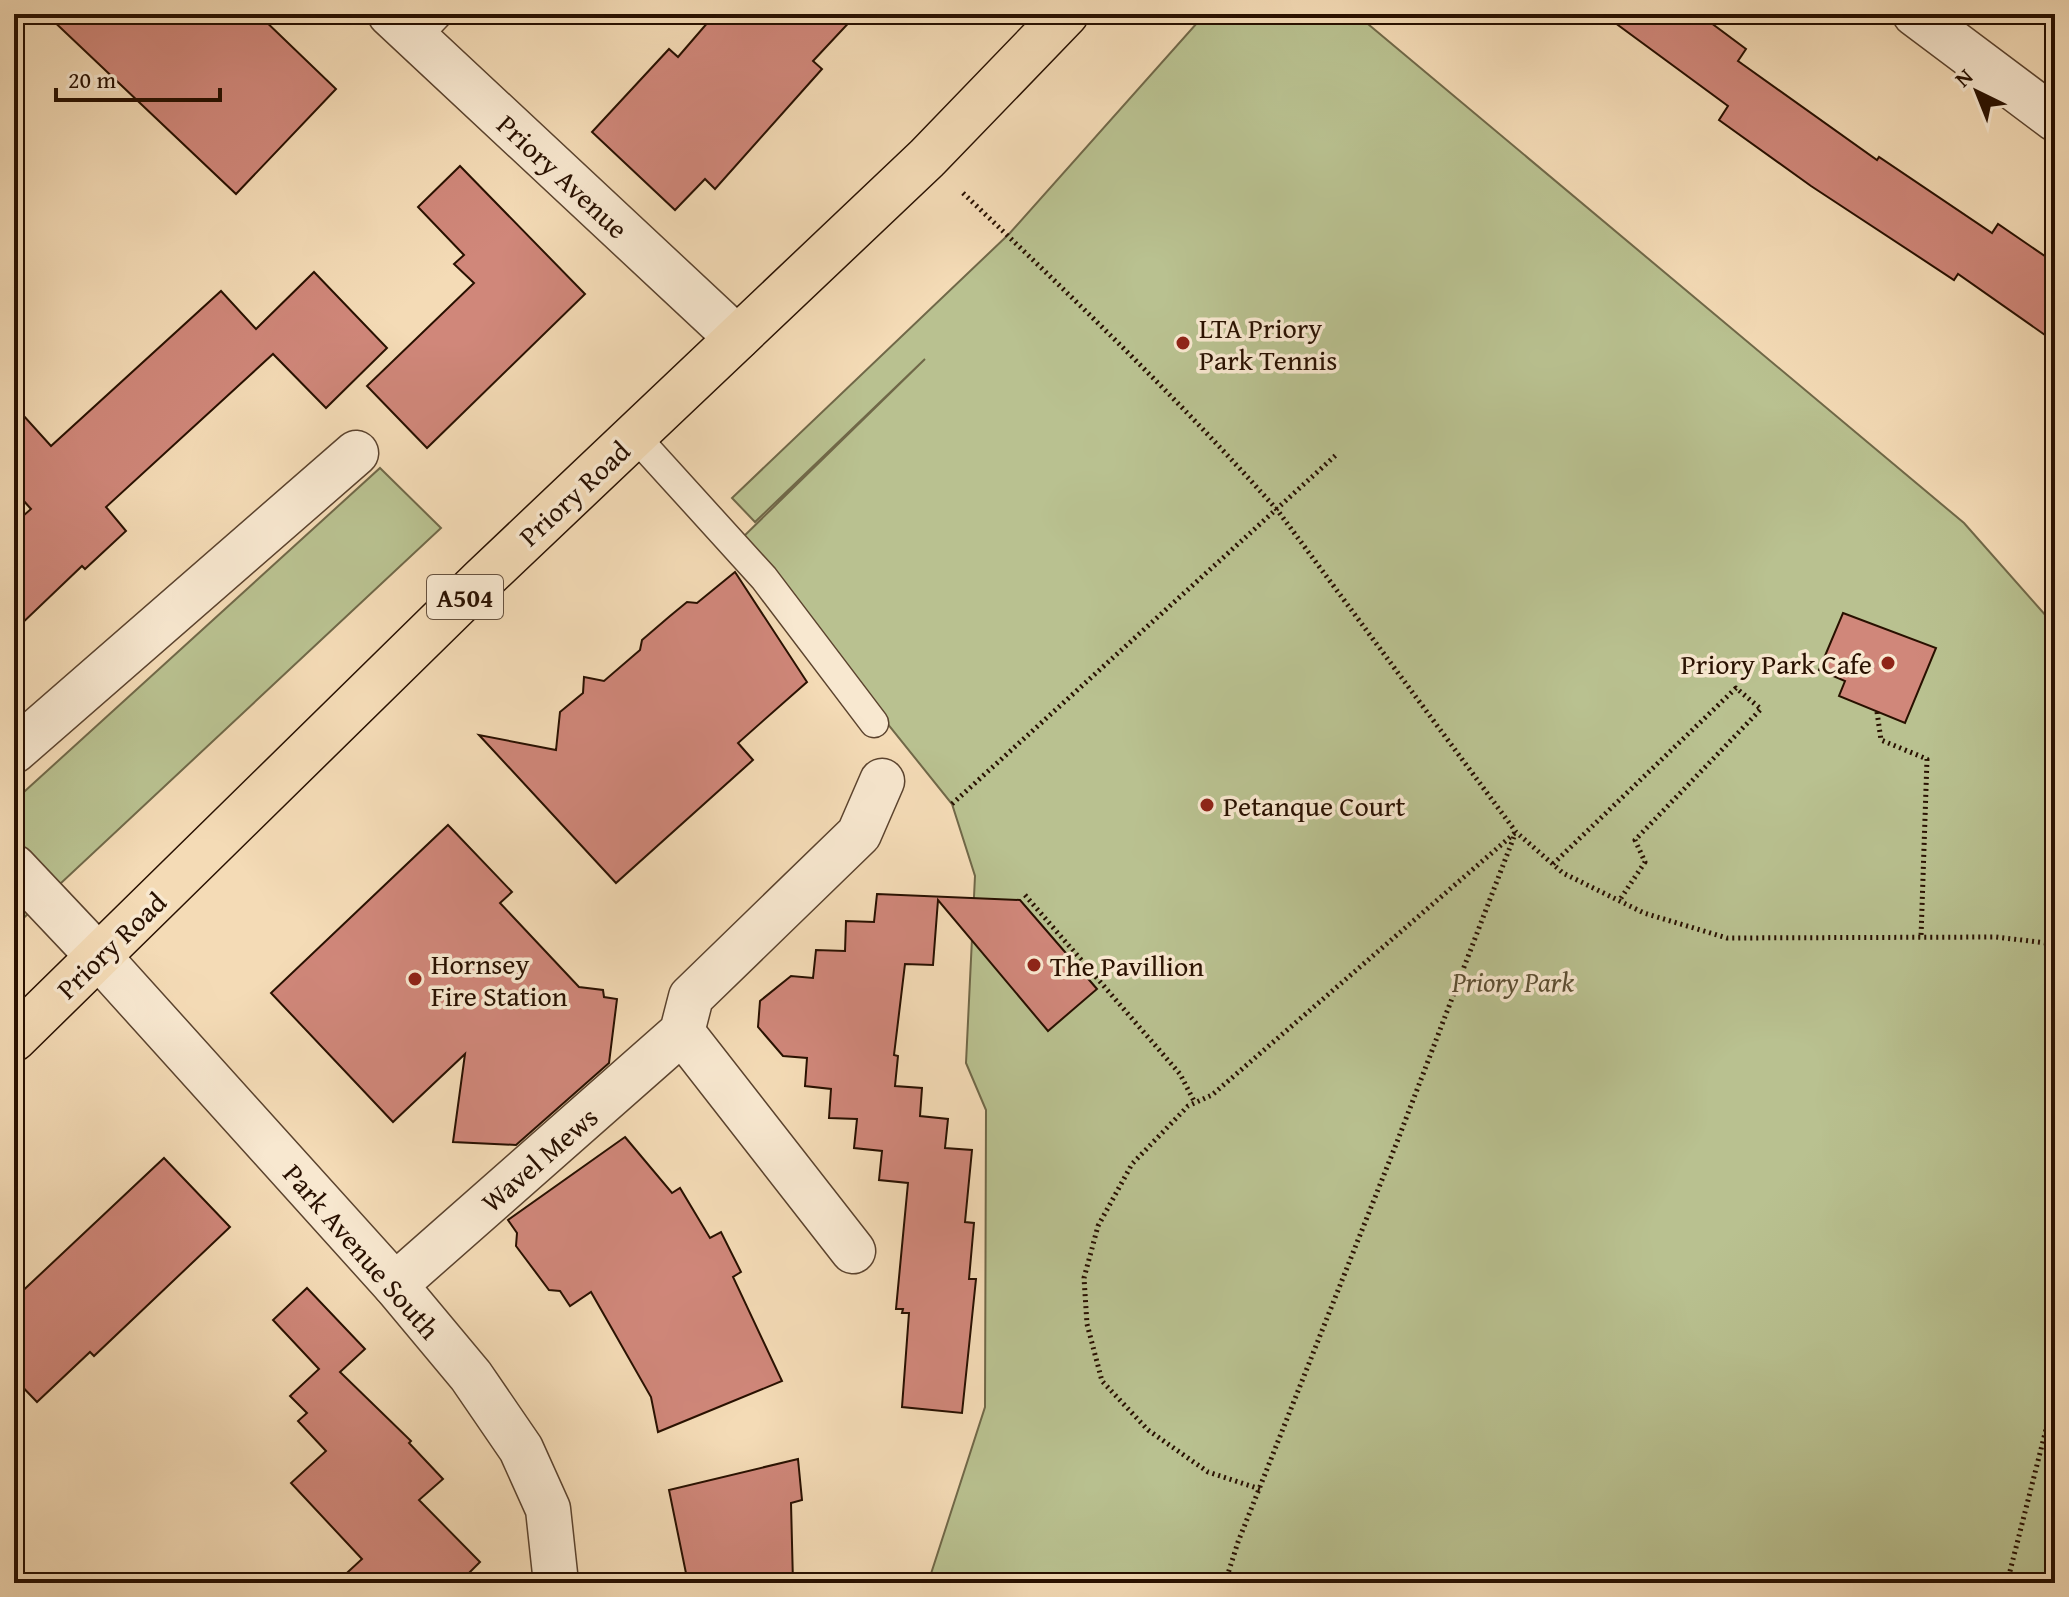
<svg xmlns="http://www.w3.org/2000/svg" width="2069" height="1597" font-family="'Gentium Book Plus',serif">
	<rect width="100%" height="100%" fill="#f4dbb6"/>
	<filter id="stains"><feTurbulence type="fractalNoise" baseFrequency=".0025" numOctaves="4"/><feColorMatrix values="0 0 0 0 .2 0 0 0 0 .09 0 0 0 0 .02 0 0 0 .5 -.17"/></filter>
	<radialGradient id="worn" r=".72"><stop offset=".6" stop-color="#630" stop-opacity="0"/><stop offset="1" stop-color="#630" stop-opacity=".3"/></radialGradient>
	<!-- green -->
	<g fill="#b9c190" stroke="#706848" stroke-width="2">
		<path d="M1205,14H1356L1964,523L2055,626V1583H928L985,1407L986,1110L966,1063L975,876L952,804L740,540L925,359L755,522L732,498L1009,234Z"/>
		<path d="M380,468L441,528L14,927V801Z"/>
	</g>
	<!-- building -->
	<g fill="#d0877a" stroke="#281000" stroke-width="2">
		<path d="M46,14H258L336,89L236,194Z"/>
		<path d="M715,14H857L813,61L822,69L715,189L705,179L675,210L592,132L669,49L678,57Z"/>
		<path d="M1603,14H1699L1746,49L1738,61L1877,160L1879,157L1992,233L1998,224L2055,263V342L1958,274L1954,280L1811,186L1719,120L1728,106Z"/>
		<path d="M460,166L585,294L427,448L367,386L474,283L454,264L464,255L418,207Z"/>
		<path d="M314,272L387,348L326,408L273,354L106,507L126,531L85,569L82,566L14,631V524L31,509L14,490V405L51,446L221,291L256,329Z"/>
		<path d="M735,572L807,682L738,743L753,760L616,883L479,735L556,750L560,712L583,693L584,677L604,681L640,650L642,640L670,616L687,602L697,603Z"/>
		<path d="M1843,613L1936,648L1905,723L1839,696L1845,681L1819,670Z"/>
		<path d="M448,825L512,892L500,903L579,987L603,990L604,997L617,999L609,1063L516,1145L453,1142L465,1054L393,1122L271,993Z"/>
		<path d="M877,894L1020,900L1097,989L1048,1031L938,900L933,965L905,964L894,1055L898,1056L895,1086L922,1088L920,1116L948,1119L945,1148L972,1150L965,1222L974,1223L969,1279H976L962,1413L902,1407L909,1313H902L903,1309H896L908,1183L879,1180L882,1151L854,1148L857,1119L829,1118L831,1089L805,1086L807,1058L783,1056L758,1027L760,1001L791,976L813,978L816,950L845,951L846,921L874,922Z"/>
		<path d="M625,1137L672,1193L680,1188L710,1238L721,1232L741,1272L733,1277L782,1381L658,1432L651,1397L591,1292L570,1306L560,1291L549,1290L516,1246L517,1233L508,1220Z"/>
		<path d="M164,1158L230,1227L94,1356L90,1352L37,1402L14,1378V1299Z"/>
		<path d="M307,1288L365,1349L340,1372L411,1441L409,1443L443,1479L419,1500L480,1562L459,1583H336L362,1559L291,1483L326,1451L298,1421L307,1413L290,1396L319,1369L273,1320Z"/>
		<path d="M798,1459L802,1500L791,1503L793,1583H688L669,1490Z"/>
	</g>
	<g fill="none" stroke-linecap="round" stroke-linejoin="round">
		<defs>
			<g id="service">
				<path d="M415,38L438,14"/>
				<path d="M635,436L764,578L874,723"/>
			</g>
			<g id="minor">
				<path d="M390,14L737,338"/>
				<path d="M1915,14L2055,119"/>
				<path d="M14,751L356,453"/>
				<path d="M14,867L99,957L395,1285L471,1376L521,1449L548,1509L556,1583"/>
				<path d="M682,1032L853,1251"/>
				<path d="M395,1285L682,1032L691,997L859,834L882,781"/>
			</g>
			<path id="primary" d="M14,1039L482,580L927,158L1066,14"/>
		</defs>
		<!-- service casing -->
		<use href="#service" stroke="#5b432e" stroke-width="31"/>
		<!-- minor casing -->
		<use href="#minor" stroke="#5b432e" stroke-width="47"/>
		<!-- primary casing -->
		<use href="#primary" stroke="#281000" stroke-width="47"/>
		<!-- path -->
		<g stroke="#281000" stroke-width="5" stroke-dasharray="2 4" stroke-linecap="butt">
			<path d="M963,193C1071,296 1179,399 1278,511L1516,832L1563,873L1644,913L1727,938L1996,937L2055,944"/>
			<path d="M1877,712L1881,740L1927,759L1921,937"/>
			<path d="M952,804L1336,455"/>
			<path d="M1553,864L1736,688L1761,709L1635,840L1645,862L1619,901"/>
			<path d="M1025,895L1180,1074L1194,1101"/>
			<path d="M1260,1489L1208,1472L1148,1430L1102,1381L1087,1324L1084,1278L1098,1226L1132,1164L1188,1106L1212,1095L1516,832"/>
			<path d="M1225,1583L1238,1542L1397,1142L1515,834"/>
			<path d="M2007,1583L2055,1394"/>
		</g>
		<!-- service -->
		<use href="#service" stroke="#f8e8d0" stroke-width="28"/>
		<!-- minor -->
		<use href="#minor" stroke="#f8e8d0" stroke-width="44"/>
		<!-- primary -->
		<use href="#primary" stroke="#f4dbb6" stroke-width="44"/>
	</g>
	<!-- markers -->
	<g fill="#8f2418" stroke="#f8e8d0" stroke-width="3">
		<circle cx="1183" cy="343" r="8"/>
		<circle cx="1888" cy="663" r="8"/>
		<circle cx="1207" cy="805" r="8"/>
		<circle cx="1034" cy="965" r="8"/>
		<circle cx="415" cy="979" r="8"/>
	</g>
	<g text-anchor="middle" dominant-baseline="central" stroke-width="7" stroke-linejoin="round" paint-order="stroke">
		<!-- shield labels -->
		<rect fill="#f8e8d0" stroke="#66513e" stroke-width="2" x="427" y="575" width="76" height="44" rx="6"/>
		<g font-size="26" font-weight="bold" fill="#281000">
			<text x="465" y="597">A504</text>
		</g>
		<!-- street labels -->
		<g font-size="28" fill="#281000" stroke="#f8e8d0">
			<text transform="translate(563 176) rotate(43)">Priory Avenue</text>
			<text transform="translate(574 493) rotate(-43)">Priory Road</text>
			<text transform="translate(111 945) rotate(-44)">Priory Road</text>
			<text transform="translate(539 1159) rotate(-41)">Wavel Mews</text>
			<text transform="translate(362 1251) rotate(49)">Park Avenue South</text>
		</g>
		<!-- poi labels -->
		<g font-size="28" fill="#281000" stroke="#f8e8d0" text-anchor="start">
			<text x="1199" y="327">LTA Priory<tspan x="1199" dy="32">Park Tennis</tspan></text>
			<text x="1872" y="663" text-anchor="end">Priory Park Cafe</text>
			<text x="1223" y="805">Petanque Court</text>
			<text x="431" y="963">Hornsey<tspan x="431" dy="32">Fire Station</tspan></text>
			<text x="1050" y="965">The Pavillion</text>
		</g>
		<!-- park labels -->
		<g font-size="28" font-style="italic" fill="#5b4e32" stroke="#f8e8d0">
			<text x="1513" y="981">Priory Park</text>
		</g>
	</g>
	<!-- margin -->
	<rect width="2069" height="1597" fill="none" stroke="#f4dbb6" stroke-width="48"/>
	<rect x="16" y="16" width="2037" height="1565" fill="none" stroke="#281000" stroke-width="4"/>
	<rect x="24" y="24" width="2021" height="1549" fill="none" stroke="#281000" stroke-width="2"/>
	<!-- north arrow -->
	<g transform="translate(1977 92) rotate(317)" stroke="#f8e8d0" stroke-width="6" paint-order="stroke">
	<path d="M0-6L14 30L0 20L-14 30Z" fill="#281000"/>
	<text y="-12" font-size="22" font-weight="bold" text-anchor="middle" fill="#281000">N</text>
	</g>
	<!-- scale -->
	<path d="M56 88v12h164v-12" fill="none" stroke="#281000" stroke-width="4"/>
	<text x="68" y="88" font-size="24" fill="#281000" stroke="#f8e8d0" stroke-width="6" paint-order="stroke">20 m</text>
	<rect width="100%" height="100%" filter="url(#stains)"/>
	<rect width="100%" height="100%" fill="url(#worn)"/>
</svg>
